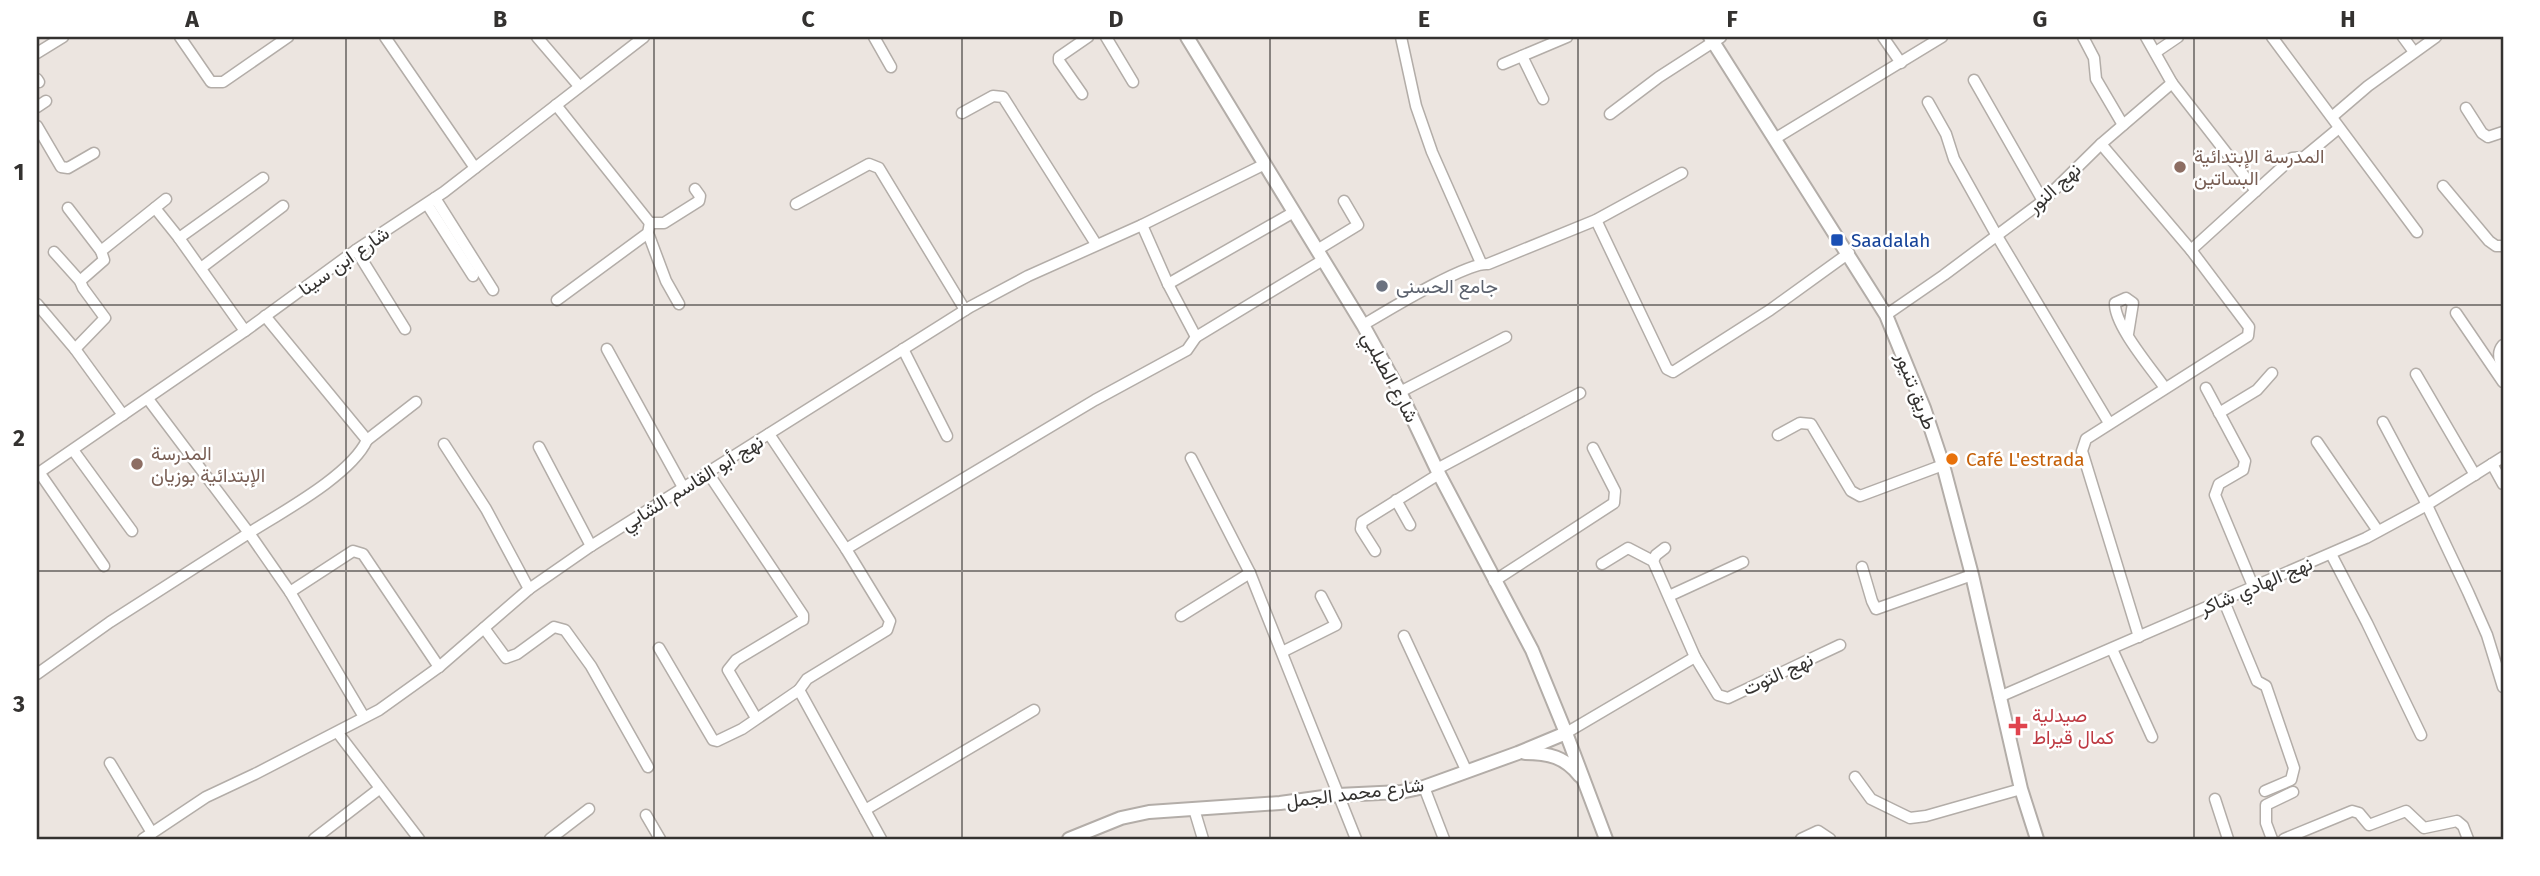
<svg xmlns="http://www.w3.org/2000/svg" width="2540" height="876" font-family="'Fira Sans',Vazirmatn,sans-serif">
	<rect width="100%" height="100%" fill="#ece5e0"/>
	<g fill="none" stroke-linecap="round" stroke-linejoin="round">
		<defs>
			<g id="street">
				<path d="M180,37L211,82H223L288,37"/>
				<path d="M385,37L475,168"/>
				<path d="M537,37L579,86"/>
				<path d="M874,37L891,67"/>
				<path d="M1106,37L1133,82"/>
				<path d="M1401,37L1416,106L1432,152L1481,263"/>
				<path d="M1883,37L1901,63"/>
				<path d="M2083,37L2094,58L2096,79L2123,125"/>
				<path d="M2272,37L2417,232"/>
				<path d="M2403,37L2414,52"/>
				<path d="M2156,52L2178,37"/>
				<path d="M37,53L63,37"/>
				<path d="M1522,56L1543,99"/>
				<path d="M1503,64L1567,37"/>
				<path d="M37,79L39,82"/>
				<path d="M1974,80L2043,201"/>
				<path d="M2172,83L2256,191"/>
				<path d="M1082,94L1059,61V57L1088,37"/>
				<path d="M1928,102L1946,134L1954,159L1997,236L2109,423"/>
				<path d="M556,105L650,223H664L699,201L700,196L695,189"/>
				<path d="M37,107L46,101"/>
				<path d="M2466,108L2482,133L2488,137L2503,132"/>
				<path d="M962,113L993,96L1003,97L1096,244"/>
				<path d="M1610,114L1659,77L1721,37"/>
				<path d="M2333,116L2368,86L2436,37"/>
				<path d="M37,126L61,167L68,168L94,153"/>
				<path d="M1776,138L1942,37"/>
				<path d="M2101,144L2191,250L2249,327L2248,336L2086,439L2082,451L2139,637"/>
				<path d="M2443,186L2489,241L2496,246H2503"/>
				<path d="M435,198L493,290"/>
				<path d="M427,204L473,276"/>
				<path d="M796,204L869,164L879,168L965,310"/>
				<path d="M68,208L101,251"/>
				<path d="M155,208L179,238L245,331"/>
				<path d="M1596,220L1667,369L1673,372L1770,310L1849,253"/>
				<path d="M1142,225L1168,284L1196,337"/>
				<path d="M648,233L666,281L679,304"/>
				<path d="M179,238L263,178"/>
				<path d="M356,250L405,329"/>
				<path d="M1317,250L1358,225L1344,201"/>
				<path d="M2191,250L2292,158L2304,157L2339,128"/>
				<path d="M54,252L80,281L83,288L105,318L75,349"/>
				<path d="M201,268L283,206"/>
				<path d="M80,281L104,260L101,251L166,199"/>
				<path d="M1168,284L1294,212"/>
				<path d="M557,300L648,233L650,223"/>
				<path d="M37,304L75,349L123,415"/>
				<path d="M2456,313L2503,382"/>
				<path d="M1886,315L1944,275L2043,201L2101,144L2172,83L2146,37"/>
				<path d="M1363,325C1385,312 1466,262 1488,264L1596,220L1682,173"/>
				<path d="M2128,334L2133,303L2126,298L2115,303C2114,325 2151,368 2165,388"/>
				<path d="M2503,345C2497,352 2499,360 2503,367"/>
				<path d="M607,349L684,489"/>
				<path d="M903,349L947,436"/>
				<path d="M2416,374L2475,475"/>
				<path d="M2206,388L2245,461L2243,470L2219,484L2215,495L2253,586"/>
				<path d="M1400,392L1506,337"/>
				<path d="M148,399L249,533C282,512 351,475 367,440L265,316"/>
				<path d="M2219,413L2257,390L2272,373"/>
				<path d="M2383,422L2424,499L2468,592L2487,635L2503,687"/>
				<path d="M769,434L846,549L890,621L887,630L807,679L799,690"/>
				<path d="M1778,435L1800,423L1811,424L1851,491L1860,496L1943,465"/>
				<path d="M367,440L416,402"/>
				<path d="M2317,442L2378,531"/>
				<path d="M444,444L486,509L529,589"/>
				<path d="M539,447L591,546"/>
				<path d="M73,450L132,531"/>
				<path d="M1191,458L1250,573L1356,839"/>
				<path d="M2492,464L2503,484"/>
				<path d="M1437,469L1580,393"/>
				<path d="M39,472L104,566"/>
				<path d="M708,473L803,615V620L799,622L736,660L728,670L756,718"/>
				<path d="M37,474L245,331L356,250L444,192L644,37"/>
				<path d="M1396,500L1410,525"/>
				<path d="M846,549L1095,400L1187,350L1196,337L1323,260"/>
				<path d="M1375,551L1361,529L1362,522L1439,474"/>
				<path d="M2331,554L2367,623L2421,735"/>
				<path d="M1653,561L1656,555L1665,548"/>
				<path d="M1602,564L1628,548L1653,561L1695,657L1718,695L1728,698L1840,645"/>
				<path d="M1862,567L1872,601L1876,609L1972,575"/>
				<path d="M1494,581L1614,503L1615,491L1593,448"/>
				<path d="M290,592L353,551L363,554L439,667"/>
				<path d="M1669,596L1743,562"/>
				<path d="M2223,599L2257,681L2266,686L2294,768L2291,780L2265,791"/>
				<path d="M1181,616L1250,573"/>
				<path d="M484,628L506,658L517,654L554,627L565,630L591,666L648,767"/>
				<path d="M1404,636L1467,772"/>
				<path d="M659,648L713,740L717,741L742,729L799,690L881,839"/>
				<path d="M2112,649L2152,737"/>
				<path d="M1282,652L1336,625L1321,596"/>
				<path d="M37,674L110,622L249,533L290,592L364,717"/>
				<path d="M1999,697L2366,538L2425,506L2503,457"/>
				<path d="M338,733L419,839"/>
				<path d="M1566,733L1695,657"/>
				<path d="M110,763L152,833"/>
				<path d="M1855,777L1871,799L1910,818L1926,816L2021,789"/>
				<path d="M1424,787L1444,839"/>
				<path d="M2215,799L2228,839"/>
				<path d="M1194,809L1203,839"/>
				<path d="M865,810L1034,710"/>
				<path d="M646,815L660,839"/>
				<path d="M143,839L206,797L255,774L379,710L439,667L529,589L591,546L970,307L1028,276L1142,225L1265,164"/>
				<path d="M314,839L379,789"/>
				<path d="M550,839L589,809"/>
				<path d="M1801,839L1818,831L1830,839"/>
				<path d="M2272,839L2266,823V805L2293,792"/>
				<path d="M2284,839L2352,811L2359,813L2369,825L2406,811L2424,828L2457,821L2463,826L2468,839"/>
			</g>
			<g id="secondary">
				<path d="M1187,37L1363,325L1400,392L1439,474L1532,650L1566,733"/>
				<path d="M1710,37L1886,315L1924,408L1943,465L1972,575L2021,789L2037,839"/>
				<path d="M1525,753C1549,753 1565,757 1580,776"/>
				<path d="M1069,839L1121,818L1149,812L1280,803L1338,795L1401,792L1424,787L1518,753L1566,733L1606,839"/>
			</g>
		</defs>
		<!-- street casing -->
		<use href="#street" stroke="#b3ada8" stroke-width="13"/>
		<!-- secondary casing -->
		<use href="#secondary" stroke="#b3ada8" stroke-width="16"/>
		<!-- street -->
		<use href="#street" stroke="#fff" stroke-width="10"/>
		<!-- secondary -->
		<use href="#secondary" stroke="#fff" stroke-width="12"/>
	</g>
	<!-- grid -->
	<path fill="none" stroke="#343230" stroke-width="2" stroke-opacity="0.55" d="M346,37V839M654,37V839M962,37V839M1270,37V839M1578,37V839M1886,37V839M2194,37V839M37,305H2503M37,571H2503"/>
	<!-- markers -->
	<g fill="#8d6e63" stroke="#fff" stroke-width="2.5">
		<circle cx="2180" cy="167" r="7"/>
		<circle cx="137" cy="464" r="7"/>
	</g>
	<rect fill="#1a4fb4" stroke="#fff" stroke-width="2.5" x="1830" y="233" width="14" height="14" rx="3.5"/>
	<circle fill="#6b7280" stroke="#fff" stroke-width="2.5" cx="1382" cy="286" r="7"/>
	<circle fill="#e8710a" stroke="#fff" stroke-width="2.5" cx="1952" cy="459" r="7"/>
	<path fill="#e0444e" stroke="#fff" stroke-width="2.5" d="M2014.5 715.5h7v7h7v7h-7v7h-7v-7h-7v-7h7z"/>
	<g text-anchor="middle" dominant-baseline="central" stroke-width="5" stroke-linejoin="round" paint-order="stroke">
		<!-- education labels -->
		<g font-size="19" fill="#785e54" stroke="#fff" text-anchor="start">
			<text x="2194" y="156">المدرسة الإبتدائية<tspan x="2194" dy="22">البساتين</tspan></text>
			<text x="151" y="453">المدرسة<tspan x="151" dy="22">الإبتدائية بوزيان</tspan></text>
		</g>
		<!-- street labels -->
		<g font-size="19" fill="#343230" stroke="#fff">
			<text transform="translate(2054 188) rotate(-42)">نهج النور</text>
			<text transform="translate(344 261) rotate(-35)">شارع ابن سينا</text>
			<text transform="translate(1390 377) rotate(62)">شارع الطبلبي</text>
			<text transform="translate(1916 391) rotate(69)">طريق تنيور</text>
			<text transform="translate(692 483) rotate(-32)">نهج أبو القاسم الشابي</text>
			<text transform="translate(2256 586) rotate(-23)">نهج الهادي شاكر</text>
			<text transform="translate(1778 674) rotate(-25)">نهج التوت</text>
			<text transform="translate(1355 793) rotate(-7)">شارع محمد الجمل</text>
		</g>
		<!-- transit labels -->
		<g font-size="19" fill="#164399" stroke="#fff" text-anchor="start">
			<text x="1851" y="240">Saadalah</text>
		</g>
		<!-- worship labels -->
		<g font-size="19" fill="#5b616d" stroke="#fff" text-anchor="start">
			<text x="1396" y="286">جامع الحسنى</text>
		</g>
		<!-- food labels -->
		<g font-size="19" fill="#c56008" stroke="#fff" text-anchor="start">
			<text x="1966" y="459">Café L'estrada</text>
		</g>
		<!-- health labels -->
		<g font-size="19" fill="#be3a42" stroke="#fff" text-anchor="start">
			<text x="2032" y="715">صيدلية<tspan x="2032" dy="22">كمال قيراط</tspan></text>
		</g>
	</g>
	<!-- border -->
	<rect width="2540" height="876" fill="none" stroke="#ffffff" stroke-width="77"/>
	<rect x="38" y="38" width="2464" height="800" fill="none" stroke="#343230" stroke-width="2.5"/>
	<g font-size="23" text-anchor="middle" font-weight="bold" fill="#343230">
		<text x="192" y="27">A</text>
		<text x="500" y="27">B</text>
		<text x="808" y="27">C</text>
		<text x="1116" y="27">D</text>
		<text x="1424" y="27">E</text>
		<text x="1732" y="27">F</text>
		<text x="2040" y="27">G</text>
		<text x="2348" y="27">H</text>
		<text x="19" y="180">1</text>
		<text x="19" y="446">2</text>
		<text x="19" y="712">3</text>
	</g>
</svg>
